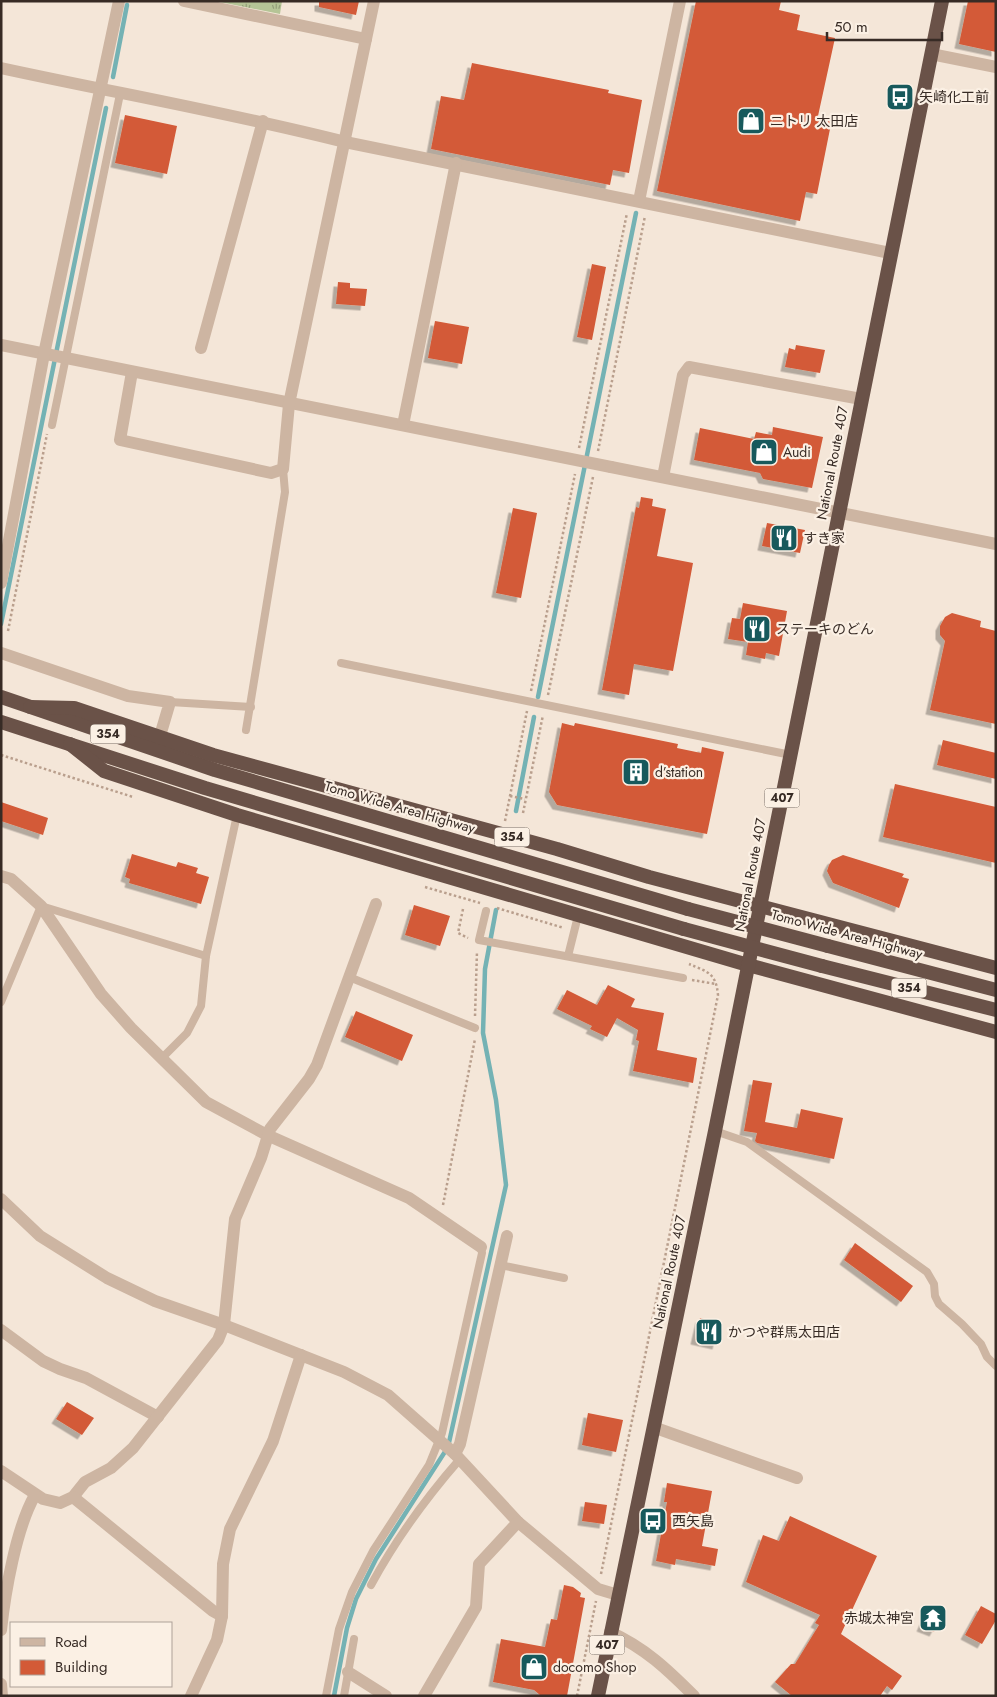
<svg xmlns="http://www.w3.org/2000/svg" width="997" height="1697" font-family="Jost,'Noto Sans JP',sans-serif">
	<defs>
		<pattern id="park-tufts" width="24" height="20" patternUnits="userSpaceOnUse" patternTransform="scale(1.25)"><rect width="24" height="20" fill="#b5c496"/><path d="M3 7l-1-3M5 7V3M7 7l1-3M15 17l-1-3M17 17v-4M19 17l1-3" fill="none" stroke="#949f7a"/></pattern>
		<filter id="shadow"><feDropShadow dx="-4.5" dy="4.5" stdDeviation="0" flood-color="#0004"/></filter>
	</defs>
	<rect width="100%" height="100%" fill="#f4e6d8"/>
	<!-- park -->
	<path fill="url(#park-tufts)" d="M215,1H282L280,14Z"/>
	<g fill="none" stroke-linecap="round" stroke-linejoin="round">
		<!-- stream -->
		<g stroke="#74b2b4" stroke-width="4.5">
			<path d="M113,77L127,5"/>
			<path d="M1,624L106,108"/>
			<path d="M538,697L636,213"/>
			<path d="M516,811L534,717"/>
			<path d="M334,1696L347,1628L356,1599L376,1559L448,1447L506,1185L496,1100L483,1033L485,969L496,910"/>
		</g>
	</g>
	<!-- building -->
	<g fill="#d35a37" filter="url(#shadow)">
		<path d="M319,1H359L356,15L319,7Z"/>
		<path d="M696,1H781L779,10L800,15L797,30L835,38L818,116L832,119L817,194L806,192L800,221L657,191Z"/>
		<path d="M968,1H996V52L959,44Z"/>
		<path d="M472,63L609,90L608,93L642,100L629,173L613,170L610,185L431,149L441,96L464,100Z"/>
		<path d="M125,115L177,126L167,174L115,163Z"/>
		<path d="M592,264L606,267L592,340L577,337Z"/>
		<path d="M338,282L350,283V288L367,289L365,306L336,304Z"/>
		<path d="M435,321L469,327L462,364L428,358Z"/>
		<path d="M796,345L825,350L820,373L785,367L789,348L795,350Z"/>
		<path d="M773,427L823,437L812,488L763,479L760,473L694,460L700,428L754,439L756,432L772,435Z"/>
		<path d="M641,497L653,499L652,506L666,509L657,556L693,563L673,671L634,664L629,695L602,690L636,507L639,508Z"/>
		<path d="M513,508L537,513L521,598L496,593Z"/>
		<path d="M767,523L805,530L800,553L762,546Z"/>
		<path d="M743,603L787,611L779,656L766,653L765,659L746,655L748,642L728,639L732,618L740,619Z"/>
		<path d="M952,613L981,621L980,627L996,631V724L930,710L945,641L940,635V626L945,617Z"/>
		<path d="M562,723L574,726L575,723L678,744L677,748L701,753L702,747L724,752L707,834L557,805L549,792Z"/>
		<path d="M943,740L996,753V779L937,765Z"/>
		<path d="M895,784L996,807V863L883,837Z"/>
		<path d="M1,802L48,818L43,835L1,821Z"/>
		<path d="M132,854L176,867L178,862L198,868L196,873L209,877L201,904L129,883L130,879L125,877Z"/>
		<path d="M843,855L904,874L902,877L909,879L899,908L833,883L827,871L829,865L832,860Z"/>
		<path d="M414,905L450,916L440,946L405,935Z"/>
		<path d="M608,985L635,999L631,1007L664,1013L657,1050L697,1058L693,1083L633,1071L639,1041L636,1040L638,1030L617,1018L607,1037L590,1029L592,1026L557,1009L567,990L597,1005Z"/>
		<path d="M356,1011L413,1035L402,1061L345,1037Z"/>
		<path d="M753,1080L772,1083L765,1122L797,1128L801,1109L843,1118L834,1159L757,1143L755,1141L757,1133L744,1131Z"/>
		<path d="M855,1243L913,1286L901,1302L844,1260Z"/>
		<path d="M700,1318L722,1324L717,1345L695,1340Z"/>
		<path d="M67,1402L94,1418L82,1435L56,1419Z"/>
		<path d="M588,1413L623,1420L616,1452L582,1445Z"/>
		<path d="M667,1483L712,1491L702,1546L718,1549L715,1566L676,1559L675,1565L656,1561L667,1502H664Z"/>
		<path d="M585,1502L607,1505L604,1524L582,1521Z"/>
		<path d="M790,1516L877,1556L841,1634L902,1676L892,1690L887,1686L880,1696H792L775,1682L791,1664H795L819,1625L815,1623L820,1615L746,1582L763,1535L779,1541Z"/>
		<path d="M564,1585L573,1587L581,1593L580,1597L585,1598L567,1696L540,1695L534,1690L493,1682L501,1639L545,1647L551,1619L557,1620Z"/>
		<path d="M930,1606L945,1612L934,1632L921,1627Z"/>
		<path d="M981,1606L996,1614V1620L982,1644L965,1635Z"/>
	</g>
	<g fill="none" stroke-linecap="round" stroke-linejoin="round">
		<!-- path -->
		<g stroke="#b99f8d" stroke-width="2.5" stroke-dasharray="2.5 2.5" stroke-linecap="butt">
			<path d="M579,448L627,213"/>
			<path d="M598,451L645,216"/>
			<path d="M8,631L47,434"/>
			<path d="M531,691L575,474"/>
			<path d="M548,695L593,477"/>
			<path d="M1,755L133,797"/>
			<path d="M510,796L525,799"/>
			<path d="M523,813L543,715"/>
			<path d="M505,821L527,711"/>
			<path d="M425,887L480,903"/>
			<path d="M497,908L564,928"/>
			<path d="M463,909L458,933L468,938"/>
			<path d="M692,980L716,984"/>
			<path d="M475,1016L477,951"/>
			<path d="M443,1205L475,1039"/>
			<path d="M601,1574L718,995C716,973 708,972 689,964"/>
			<path d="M577,1696L596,1601"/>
		</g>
		<!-- service -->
		<g stroke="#cdb5a2" stroke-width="8">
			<path d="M52,425L120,94"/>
			<path d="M341,663L791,755"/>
			<path d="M170,702L251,707"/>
			<path d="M246,730L285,492L283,469"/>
			<path d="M486,911L479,940L683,978"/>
			<path d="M568,956L578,916"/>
			<path d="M349,977L475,1028"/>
			<path d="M1,1002L41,906L206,956"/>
			<path d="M162,1058L187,1033L201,1006L206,956L237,815"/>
			<path d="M715,1131L747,1142L927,1272L934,1284L935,1296L939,1304L962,1324L981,1344L987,1357L996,1366"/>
			<path d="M500,1265L564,1278"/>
			<path d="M371,1585C396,1539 425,1499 460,1459"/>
			<path d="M326,1696L339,1629L352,1592L373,1551L429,1465L442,1433L482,1253L481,1247"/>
			<path d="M344,1696L354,1639"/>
		</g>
		<!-- minor -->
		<g stroke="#cdb5a2" stroke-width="12">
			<path d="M184,1L366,39"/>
			<path d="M931,54L996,67"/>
			<path d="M1,68C116,93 231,113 345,142L890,253"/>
			<path d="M639,201L680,1"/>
			<path d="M1,345L611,467"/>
			<path d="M201,348L263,121"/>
			<path d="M132,372L120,440L271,473L283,469L289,404L374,1"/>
			<path d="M403,425L456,163"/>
			<path d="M663,477L683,375L689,367L861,399"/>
			<path d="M1,583L44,354L119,1"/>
			<path d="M1,653L128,696L170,702L157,746"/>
			<path d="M1,876L11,879L41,906L101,994L131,1028L206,1102L267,1135L409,1198L481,1247"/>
			<path d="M1,1199L40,1236L107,1278L155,1301L224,1325L344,1372L388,1395L455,1454L518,1522L598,1589L618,1595"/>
			<path d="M1,1330L43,1361L60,1369L86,1378L158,1417"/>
			<path d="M653,1427L797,1478"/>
			<path d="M455,1454L460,1444L507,1236"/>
			<path d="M1,1471L43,1499L60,1503L73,1497L85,1482L111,1468L133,1448L218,1340L224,1325L235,1219L261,1158L270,1129L309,1079L317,1065L376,904"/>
			<path d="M73,1497L213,1611L222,1616"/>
			<path d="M1,1630C5,1593 16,1528 35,1495"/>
			<path d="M348,1672L386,1696"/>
			<path d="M1,1684L2,1696"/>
			<path d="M191,1696L217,1640L222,1616L223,1564L230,1529L273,1441L301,1355"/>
			<path d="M424,1696L476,1607L479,1564L518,1522"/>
		</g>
		<!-- tertiary -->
		<g stroke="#cdb5a2" stroke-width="12">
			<path d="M611,467L996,544"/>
			<path d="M610,1632C645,1648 667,1669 694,1696"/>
		</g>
		<!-- trunk -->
		<g stroke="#6a5248" stroke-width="14">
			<path d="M1,697L215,770L688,909"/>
			<path d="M30,707L74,708L213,755L557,849L649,877L996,968"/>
			<path d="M1,722L205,788L684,929"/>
			<path d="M70,744L104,771L237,815L748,965L996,1032"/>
			<path d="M828,946L996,990"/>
			<path d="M822,966L996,1010"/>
			<path d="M598,1696L715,1131L942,1"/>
		</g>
		<!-- trunk-bridge -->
		<g stroke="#6a5248" stroke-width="14">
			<path d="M688,909L828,946"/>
			<path d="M684,929L822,966"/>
		</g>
	</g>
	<!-- icons -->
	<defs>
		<symbol id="bus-square" viewBox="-11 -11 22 22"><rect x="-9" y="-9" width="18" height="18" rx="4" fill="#17595c" stroke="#fbf0e4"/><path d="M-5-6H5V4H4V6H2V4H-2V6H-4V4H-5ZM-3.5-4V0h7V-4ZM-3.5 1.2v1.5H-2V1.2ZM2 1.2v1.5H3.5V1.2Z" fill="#fff"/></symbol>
		<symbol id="shop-square" viewBox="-11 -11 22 22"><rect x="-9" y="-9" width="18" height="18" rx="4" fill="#17595c" stroke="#fbf0e4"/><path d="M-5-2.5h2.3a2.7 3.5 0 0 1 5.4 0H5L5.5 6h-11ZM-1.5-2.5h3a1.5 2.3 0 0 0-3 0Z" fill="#fff"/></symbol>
		<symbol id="restaurant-square" viewBox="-11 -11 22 22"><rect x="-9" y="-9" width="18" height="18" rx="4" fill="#17595c" stroke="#fbf0e4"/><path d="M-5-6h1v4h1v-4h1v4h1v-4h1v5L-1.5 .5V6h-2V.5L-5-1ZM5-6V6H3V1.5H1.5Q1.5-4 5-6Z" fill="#fff"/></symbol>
		<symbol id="building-square" viewBox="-11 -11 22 22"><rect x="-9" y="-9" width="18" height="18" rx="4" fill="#17595c" stroke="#fbf0e4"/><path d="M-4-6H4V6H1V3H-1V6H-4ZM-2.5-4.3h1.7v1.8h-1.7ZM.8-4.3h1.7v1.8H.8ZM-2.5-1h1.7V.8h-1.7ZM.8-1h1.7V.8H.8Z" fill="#fff"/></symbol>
		<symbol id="temple-square" viewBox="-11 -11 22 22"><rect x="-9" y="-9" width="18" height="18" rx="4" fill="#17595c" stroke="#fbf0e4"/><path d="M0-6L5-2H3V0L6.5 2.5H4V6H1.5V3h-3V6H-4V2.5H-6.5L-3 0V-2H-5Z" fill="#fff"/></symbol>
	</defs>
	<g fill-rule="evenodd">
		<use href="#bus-square" x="884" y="81" width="32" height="32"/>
		<use href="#shop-square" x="735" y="105" width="32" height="32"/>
		<use href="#shop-square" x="748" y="436" width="32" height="32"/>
		<use href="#restaurant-square" x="768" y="522" width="32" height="32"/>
		<use href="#restaurant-square" x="741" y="613" width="32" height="32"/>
		<use href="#building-square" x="620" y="756" width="32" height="32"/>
		<use href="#restaurant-square" x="693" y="1316" width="32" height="32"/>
		<use href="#bus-square" x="637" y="1505" width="32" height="32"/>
		<use href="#temple-square" x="917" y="1602" width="32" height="32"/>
		<use href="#shop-square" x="518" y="1651" width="32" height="32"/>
	</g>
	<g text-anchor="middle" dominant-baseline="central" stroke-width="4.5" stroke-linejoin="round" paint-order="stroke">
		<!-- shield labels -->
		<g fill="#fbf0e4" stroke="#72665e" stroke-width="1">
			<rect x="90.5" y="724.5" width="35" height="19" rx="4"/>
			<rect x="764.5" y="788.5" width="35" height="19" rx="4"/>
			<rect x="494.5" y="827.5" width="35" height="19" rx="4"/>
			<rect x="891.5" y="978.5" width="35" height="19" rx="4"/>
			<rect x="589.5" y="1635.5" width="35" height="19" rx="4"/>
		</g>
		<g font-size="12" font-weight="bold" fill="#372b25">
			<text x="108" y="734">354</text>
			<text x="782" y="798">407</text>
			<text x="512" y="837">354</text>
			<text x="909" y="988">354</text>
			<text x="607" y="1645">407</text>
		</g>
		<!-- poi labels -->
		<g font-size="14" fill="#372b25" stroke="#fbf0e4" text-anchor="start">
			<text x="919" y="97">矢崎化工前</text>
			<text x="770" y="121">ニトリ 太田店</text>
			<text x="783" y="452">Audi</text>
			<text x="803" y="538">すき家</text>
			<text x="776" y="629">ステーキのどん</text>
			<text x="655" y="772">d’station</text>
			<text x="728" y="1332">かつや群馬太田店</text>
			<text x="672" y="1521">西矢島</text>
			<text x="914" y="1618" text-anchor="end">赤城太神宮</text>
			<text x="553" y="1667">docomo Shop</text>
		</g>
		<!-- street labels -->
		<g font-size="14" fill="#372b25" stroke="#fbf0e4">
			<text transform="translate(832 463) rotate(-79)">National Route 407</text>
			<text transform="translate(400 807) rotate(16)">Tomo Wide Area Highway</text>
			<text transform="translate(750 875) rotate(-79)">National Route 407</text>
			<text transform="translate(847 934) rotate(15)">Tomo Wide Area Highway</text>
			<text transform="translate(669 1272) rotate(-78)">National Route 407</text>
		</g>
	</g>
	<!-- border -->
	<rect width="997" height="1697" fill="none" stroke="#372b25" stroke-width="5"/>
	<!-- legend -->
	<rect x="10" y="1622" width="162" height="65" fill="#fbf0e4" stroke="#ada198"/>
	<rect x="20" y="1638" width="25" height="8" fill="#cdb5a2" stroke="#ada198"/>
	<text x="55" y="1647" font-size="15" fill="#372b25">Road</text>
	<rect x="20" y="1660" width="25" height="15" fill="#d35a37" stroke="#ada198"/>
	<text x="55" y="1672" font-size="15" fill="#372b25">Building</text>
	<!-- scale -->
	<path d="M827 32v8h115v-8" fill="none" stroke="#372b25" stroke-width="2.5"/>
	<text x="834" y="32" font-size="15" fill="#372b25" stroke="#fbf0e4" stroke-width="4" paint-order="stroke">50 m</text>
</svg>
